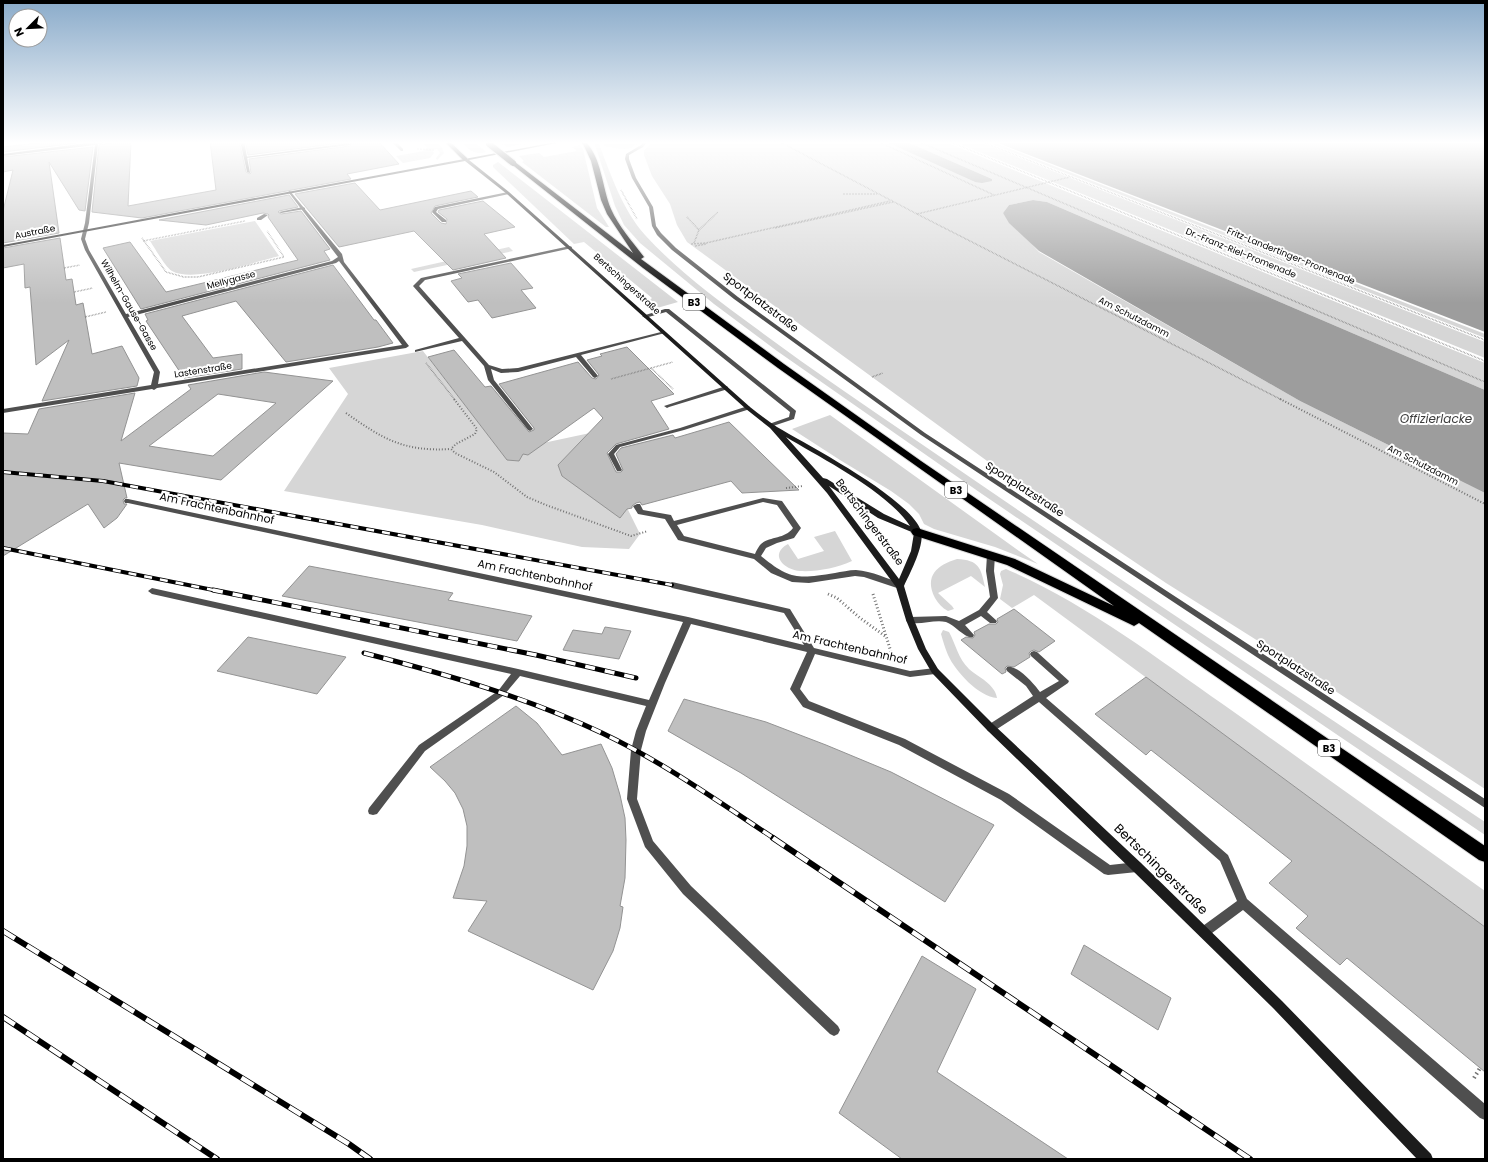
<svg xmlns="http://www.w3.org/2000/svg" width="1488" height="1162" font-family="Poppins,sans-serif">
	<rect width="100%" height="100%" fill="#fff"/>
	<!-- green -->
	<g fill="#d6d6d6">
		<path d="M407,141H437L441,146L444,153L437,160L436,158L440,153L437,149L432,150L434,153L430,158L403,163L396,156L424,151L427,147L420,141Z"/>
		<path d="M460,141H473L486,152C473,155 468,149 460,141Z"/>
		<path d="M498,141H543L507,147Z"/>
		<path d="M602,141H639C631,153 617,148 604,146Z"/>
		<path d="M652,141H884L975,182L992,179L905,141H943L1485,363V390L1047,202L1033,200L1009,205L1003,213L1039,252L1300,401L1485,493V789L1274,651L1166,583L1020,485L687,242L677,225L670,204L652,176L644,155V151Z"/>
		<path d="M952,141H977L1485,342V358Z"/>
		<path d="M984,141H990L1485,334V338Z"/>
		<path d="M594,142L599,144C611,175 622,209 645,235C677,270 715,298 753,326C808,367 864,405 920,443C1107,572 1297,696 1485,822V835L982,494L777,351L714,304L640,243L624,225L615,206Z"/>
		<path d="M580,145L583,149L597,208L609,227H606L522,162L524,161L519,156L539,153L544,157L577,151L572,147Z"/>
		<path d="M498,162L678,302L650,310L644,305L652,298L584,242L574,244L493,167V165Z"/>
		<path d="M255,221L279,256C255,262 193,283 172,271C165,267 155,248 150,241Z"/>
		<path d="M509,247L513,251L414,272L411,269Z"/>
		<path d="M423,351L501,452L590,433L640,534L629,549L582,547L482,525L284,491L348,394L329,368Z"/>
		<path d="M830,415L1019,551L1038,564L995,547L934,529L924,524L919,514L909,504L891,491L840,460L792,429Z"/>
		<path d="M835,531L852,561C837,568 816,572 800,571C785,570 768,555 788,544L798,559L824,551L814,537Z"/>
		<path d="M957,559C979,560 981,568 985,587L971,576L938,593L952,606L954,609L948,611C942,608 938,603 935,598C924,576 937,565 957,559Z"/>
		<path d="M1006,569C1085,603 1154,656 1224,705C1311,767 1398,829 1485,891V927L1034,595L1012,608L1000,599L1003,585L1000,574L1001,571Z"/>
		<path d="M943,630L949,632C956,645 958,658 969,669C978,677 995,684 997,698C979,697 955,671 948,655C945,648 943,641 941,634Z"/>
	</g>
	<!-- water -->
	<g fill="#9d9d9d">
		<path d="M884,141H905L992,179V181L982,183L975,182Z"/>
		<path d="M993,141H1485V332Z"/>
		<path d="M1033,200L1047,202L1485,390V493L1300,401L1039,251L1009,223L1003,213L1009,205Z"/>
	</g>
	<!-- building -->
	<g fill="#bfbfbf" stroke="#939393" fill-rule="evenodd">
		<path d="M53,141H94L3,152V147Z"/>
		<path d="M117,141H131L128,206L216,190L210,141H239L246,172L250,174L251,173L249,159L350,146L351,144L349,142L248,155L245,141H378L399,164L347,174L351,179L142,218L92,212L99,145L116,142Z"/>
		<path d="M93,147L85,211L79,210L49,162L59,233L3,243V211L13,170L3,172V157Z"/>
		<path d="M355,183L380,210L471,191L478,197L435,206L431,213L441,223L446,224L447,219L438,212L439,210L483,201L515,227L484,234L506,258L453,270L414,231L339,247L295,194Z"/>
		<path d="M289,195L298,207L279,211L278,212L281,214L301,211L330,249L324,251L330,260L141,309L103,248L130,242L166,292L298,260L268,217L269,215L268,214L263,213L206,225L159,220Z"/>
		<path d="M60,238L66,280L72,279L76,305L83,303L92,354L122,346L139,378L137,386L42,401L69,340L36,365L30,287L25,288L24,264L3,268V248Z"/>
		<path d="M511,263L533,288L521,290L536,308L492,318L478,300L468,302L451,281L462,278L458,274Z"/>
		<path d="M333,265L374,320H376L393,343L378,347L286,362L236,301L182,316L213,358L242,354V369L184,378L146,321L148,320L145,314Z"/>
		<path d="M627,347L674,394L651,401L669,429L616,444L607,453L616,472H621L623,470L616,454L621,448L673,435L675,438L729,422L799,490L742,493L731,481L642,505L640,502L636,503L632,506V508L627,509L620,518L562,476L558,465L603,418L594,408L528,455L523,454L519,461L507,460L428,357L454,350L485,387L491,386L529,432L534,430V428L499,384L578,362L592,378L596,379L599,375L587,360L602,356L600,354Z"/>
		<path d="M264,372L333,381L221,480L119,463L127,498H125L123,500L124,504H127L117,518L104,528L88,504L3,556V433L28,434L39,409L135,393L121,441L191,389L188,385ZM218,394L276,403L213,456L149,446Z"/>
		<path d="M309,566L453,593L448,600L532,616L517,641L282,596Z"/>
		<path d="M1014,609L1055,641L1039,652L1034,650L1031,651L1029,653L1030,657L1014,667L1007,666L1005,668L1006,672L1002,674L961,640L966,637L973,638L975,635L974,632L989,624H996L998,622L997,619Z"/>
		<path d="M605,627L631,631L619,659L563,650L573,630L602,634Z"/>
		<path d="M248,637L346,657L317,694L217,671Z"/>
		<path d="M1146,677L1485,927V1072L1347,958L1340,965L1296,928L1308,916L1269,883L1292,861L1151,750L1146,755L1095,714Z"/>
		<path d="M684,699L766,722L826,745L891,772L994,825L945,902L741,773L668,731Z"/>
		<path d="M516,706L537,723L562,755L601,744L612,768L620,795L625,818L626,840L625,878L620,906L623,907L620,928L613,951L593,990L468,931L487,901L453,898L464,866L467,846V826L463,809L455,793L445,781L430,767Z"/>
		<path d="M1084,945L1171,998L1158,1030L1071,974Z"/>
		<path d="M922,956L976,989L937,1072L1068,1159H902L839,1113Z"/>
	</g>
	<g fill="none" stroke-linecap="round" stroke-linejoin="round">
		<defs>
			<g id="highway">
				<path d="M444,141H449L467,158V160H463Z"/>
				<path d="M580,141H585C602,158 602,187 611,209C619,227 632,241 644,257L641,259L784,364L921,461L1485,846V862L1479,860L1139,623L1134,626L1130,624L1007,565L913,535L911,532L913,529L917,528L1015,559L1114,606L778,368L643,268L510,163L515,162L633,253L607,214L601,200L591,161L584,146Z"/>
			</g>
		</defs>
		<!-- highway casing -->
		<use href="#highway" stroke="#dbdbdb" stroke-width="2"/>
		<!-- path-far3 -->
		<g stroke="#717171" stroke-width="1.5" stroke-dasharray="0.5 1" stroke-linecap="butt">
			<path d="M778,141L917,214L1282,400"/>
			<path d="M877,141L994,195"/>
			<path d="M917,141L1485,382"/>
			<path d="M948,141L1485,361"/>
			<path d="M980,141L1485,340"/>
			<path d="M417,149L434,150"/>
			<path d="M621,190L637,219"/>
			<path d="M843,194H877"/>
			<path d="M917,214L1070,177"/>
			<path d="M687,217L699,230"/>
			<path d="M775,228L893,202"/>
			<path d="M142,238L166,272L184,277H198L284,257L267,231"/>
			<path d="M143,241L245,221"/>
			<path d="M694,243L699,230L718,212"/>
			<path d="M691,244L706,243L890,201"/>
			<path d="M695,246L706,244"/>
			<path d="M64,268L80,265"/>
			<path d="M74,292L93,288"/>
			<path d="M85,317L106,312"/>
			<path d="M426,363L455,400"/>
			<path d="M651,368L673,389"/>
			<path d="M872,377L883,373"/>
			<path d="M611,379L673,362"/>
		</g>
		<!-- path-far2 -->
		<g stroke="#717171" stroke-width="2" stroke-dasharray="1 2" stroke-linecap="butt">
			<path d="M454,399L477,429L475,434L456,444L451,449L455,453L494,472L527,497L546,505L631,536L648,531"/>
			<path d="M1280,399L1485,504"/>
			<path d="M346,413C383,439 404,452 451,449"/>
			<path d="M786,488L803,486"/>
		</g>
		<!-- path-far1 -->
		<g stroke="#717171" stroke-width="3" stroke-dasharray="1 2.5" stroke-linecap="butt">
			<path d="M828,594L837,598L860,618L885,636"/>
			<path d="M873,594L891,652"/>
		</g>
		<!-- path -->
		<path stroke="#717171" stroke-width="4" stroke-dasharray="1.5 3" stroke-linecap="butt" d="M1474,1078L1480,1068"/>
		<!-- lane -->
		<g fill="#4f4f4f" fill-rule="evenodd">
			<path d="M349,143L350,145L246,158L244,157Z"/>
			<path d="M508,192H509V194L438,209L436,212L446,220V222H442L432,212L435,207Z"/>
			<path d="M303,207L305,208V209L281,213L279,212Z"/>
			<path d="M264,214L268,215L261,220H257V218Z"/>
			<path d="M570,246L572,247V248L425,280L419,286L489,365L502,369L518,368L665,331V333L581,355L598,376L595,378L593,377L576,357L518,372L501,373L491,369L494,380L533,429L530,431L528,430L488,380L484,366L462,341L415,352V350L459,338L413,286L421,278Z"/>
			<path d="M665,309H669L795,410L796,411L794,419L773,426H769V424L789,417L790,412L666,312L645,318L642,316Z"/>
			<path d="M726,386L728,387V389L669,407L667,408L664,406Z"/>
			<path d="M748,406L750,407V409L684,430L620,447L614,454L622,470L621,471H617L608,454L616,445L680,428Z"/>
			<path d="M763,498L782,501L801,528L794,538L777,543L766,548L761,556C790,580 798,579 835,573C841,572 849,570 856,570C872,571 888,579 903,584L904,586L903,588L900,589L864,577L855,576L809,583L792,582L771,573L754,559L678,540L665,519L638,514L633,506L637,504H640L643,510L671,515L674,521ZM763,502L777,505L793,528C784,540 768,536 760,545C758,548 756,551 755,554L684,536L677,525Z"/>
			<path d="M125,499H128L688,617L804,645L784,613L672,588L668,585L672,582L790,609L814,648L910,671L935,668L938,669L939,671L938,673L935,674L910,677L815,654L800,689L809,701L905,739L1009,794L1110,865L1137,862L1141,863L1142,867L1141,871L1137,872L1108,875L1104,874L1001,800L899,745L803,707L790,689L807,652L691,624L665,683L646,731L641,750L637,799L653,841L691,886L838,1026L840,1030L838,1034L834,1036L830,1034L683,894L645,847L627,799L631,750L636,731L646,706L520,676L504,695L425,751L377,814L373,815L369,814L368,811L369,808L419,745L498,691L511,674L152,594L148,591L152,588L518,669L649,700L683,622L128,503H125L124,501Z"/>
			<path d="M991,552L995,555L994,571L998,598L987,612L997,621L996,623H990L981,616L965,625L974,635L973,637C965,639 955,625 946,622C934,619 919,626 907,622L906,620L907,618L910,617L946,616L959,621L979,610L990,597L986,571L987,555Z"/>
			<path d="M1034,651L1037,652L1069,681L1068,683L1046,698L1228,855L1247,899L1485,1104V1120L1480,1118L1243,910L1208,936L1204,938L1200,936L1198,932L1200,928L1237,901L1220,861L1039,702L994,731L991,732L988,731L986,728L988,725L1033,696L1026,686L1007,671L1006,669L1007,667C1017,664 1035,685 1040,692L1059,681L1031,656L1030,654L1031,652Z"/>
		</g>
		<!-- street -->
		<g fill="#4f4f4f" fill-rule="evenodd">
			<path d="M95,141H116L98,144L89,223L85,239L89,250L126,314L332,261L338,257L289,193L288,192L290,191L342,254L344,262L409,346L406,348L157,388L154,390L152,389L3,413V409L151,385L154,372L85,250L81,239L85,223L95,145L3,156V154L95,142ZM339,261L402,345L158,384L160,372L128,317L336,263Z"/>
			<path d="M240,141H244L250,173L247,172Z"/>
			<path d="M391,141H395L403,149V151H401Z"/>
			<path d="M644,141H648L643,147L629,155V159L636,178L653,207L656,226L661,233L676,248L738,297L925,433L1485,799V808L921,435L734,299L672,250L657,235L652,226L649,207L632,178L625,159L626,154L641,145Z"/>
		</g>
		<!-- secondary -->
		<path fill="#1c1c1c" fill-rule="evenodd" d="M561,141H567L469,160L509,192L750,407C759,414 768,421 777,427C809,446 910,498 921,531C925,545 910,573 904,586L914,620L926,649L938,669L994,725L1141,863L1282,1001L1431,1154L1433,1159H1417L1274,1009L1133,871L988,731L932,673L918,649L906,620L896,587L827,493L770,428L746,409L507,194L465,161L3,247V245ZM786,437C821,458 888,492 910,526L884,514L827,479L823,478ZM829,486L878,518L914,533L911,551L899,579Z"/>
		<!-- highway -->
		<use href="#highway" fill="#000" fill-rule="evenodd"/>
		<defs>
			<g id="rail-far2">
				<path d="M3,472L103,481L672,585"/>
				<path d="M3,548L218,591"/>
			</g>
			<g id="rail-far1">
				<path d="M213,590L536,655L636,678"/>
				<path d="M364,653C445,674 526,697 602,733C663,762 719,802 775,839"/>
			</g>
			<g id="rail">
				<path d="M773,838L1250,1159"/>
				<path d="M3,931L349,1144L370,1159"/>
				<path d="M3,1017L217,1159"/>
			</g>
		</defs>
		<!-- rail-far2 casing -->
		<use href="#rail-far2" stroke="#000" stroke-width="4"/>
		<!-- rail-far1 casing -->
		<use href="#rail-far1" stroke="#000" stroke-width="5"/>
		<!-- rail casing -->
		<use href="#rail" stroke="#000" stroke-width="6"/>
		<!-- rail-far2 -->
		<use href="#rail-far2" stroke="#fff" stroke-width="2.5" stroke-dasharray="8" stroke-linecap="butt"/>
		<!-- rail-far1 -->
		<use href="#rail-far1" stroke="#fff" stroke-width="3.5" stroke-dasharray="10" stroke-linecap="butt"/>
		<!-- rail -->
		<use href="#rail" stroke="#fff" stroke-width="4.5" stroke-dasharray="14" stroke-linecap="butt"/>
		<defs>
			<path id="highway-bridge" d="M489,144L513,163"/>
		</defs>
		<!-- highway-bridge casing -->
		<use href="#highway-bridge" stroke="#dbdbdb" stroke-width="8" stroke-linecap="butt"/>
		<!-- highway-bridge -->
		<use href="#highway-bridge" stroke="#000" stroke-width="6"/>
	</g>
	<!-- sky -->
	<linearGradient id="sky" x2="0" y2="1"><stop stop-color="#8aabca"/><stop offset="0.47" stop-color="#fff"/><stop offset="1" stop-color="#fff" stop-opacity="0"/></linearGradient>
	<rect width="1488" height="303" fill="url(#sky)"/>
	<g text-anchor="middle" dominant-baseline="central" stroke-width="4" stroke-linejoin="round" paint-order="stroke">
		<!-- far-street labels -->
		<g font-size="9" fill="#000" stroke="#fff">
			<text transform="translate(35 232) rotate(-11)">Austraße</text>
			<text transform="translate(1241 253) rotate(22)">Dr.-Franz-Riel-Promenade</text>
			<text transform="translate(1291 256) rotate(22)">Fritz-Landertinger-Promenade</text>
			<text transform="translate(231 280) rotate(-15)">Mellygasse</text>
			<text transform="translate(627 284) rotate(42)">Bertschingerstraße</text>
			<text transform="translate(129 305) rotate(60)">Wilhelm-Gause-Gasse</text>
			<text transform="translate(1134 317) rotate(27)">Am Schutzdamm</text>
			<text transform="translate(203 370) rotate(-9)">Lastenstraße</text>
			<text transform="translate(1423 465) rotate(27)">Am Schutzdamm</text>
		</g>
		<!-- shield labels -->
		<g fill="#fff" stroke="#4c4c4c" stroke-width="1">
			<rect x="683" y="294" width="22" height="16" rx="3"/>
			<rect x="945" y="482" width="22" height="16" rx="3"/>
			<rect x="1318" y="740" width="22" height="16" rx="3"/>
		</g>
		<g font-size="10" font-weight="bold" fill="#000">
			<text x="694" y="302">B3</text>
			<text x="956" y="490">B3</text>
			<text x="1329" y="748">B3</text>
		</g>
		<!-- street labels -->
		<g font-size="11" fill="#000" stroke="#fff">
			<text transform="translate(761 302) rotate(37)">Sportplatzstraße</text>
			<text transform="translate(1025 489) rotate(33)">Sportplatzstraße</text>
			<text transform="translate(217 508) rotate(12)">Am Frachtenbahnhof</text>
			<text transform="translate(870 522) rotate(53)">Bertschingerstraße</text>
			<text transform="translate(535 575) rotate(12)">Am Frachtenbahnhof</text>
			<text transform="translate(850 647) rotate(13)">Am Frachtenbahnhof</text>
			<text transform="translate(1296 667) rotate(33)">Sportplatzstraße</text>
		</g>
		<!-- water labels -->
		<g font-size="12" font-style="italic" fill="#3e3e3e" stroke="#fff">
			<text x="1436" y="418">Offizierlacke</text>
		</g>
		<!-- near-street labels -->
		<g font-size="13" fill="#000" stroke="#fff">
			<text transform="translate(1161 869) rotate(44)">Bertschingerstraße</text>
		</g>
	</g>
	<!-- border -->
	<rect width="1488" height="1162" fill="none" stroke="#000000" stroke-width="8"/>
	<!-- north arrow -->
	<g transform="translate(28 28) rotate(246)"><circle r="19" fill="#ffffff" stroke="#999999"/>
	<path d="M0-3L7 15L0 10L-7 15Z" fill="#000000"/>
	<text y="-6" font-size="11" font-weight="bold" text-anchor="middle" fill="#000000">N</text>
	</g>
</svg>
